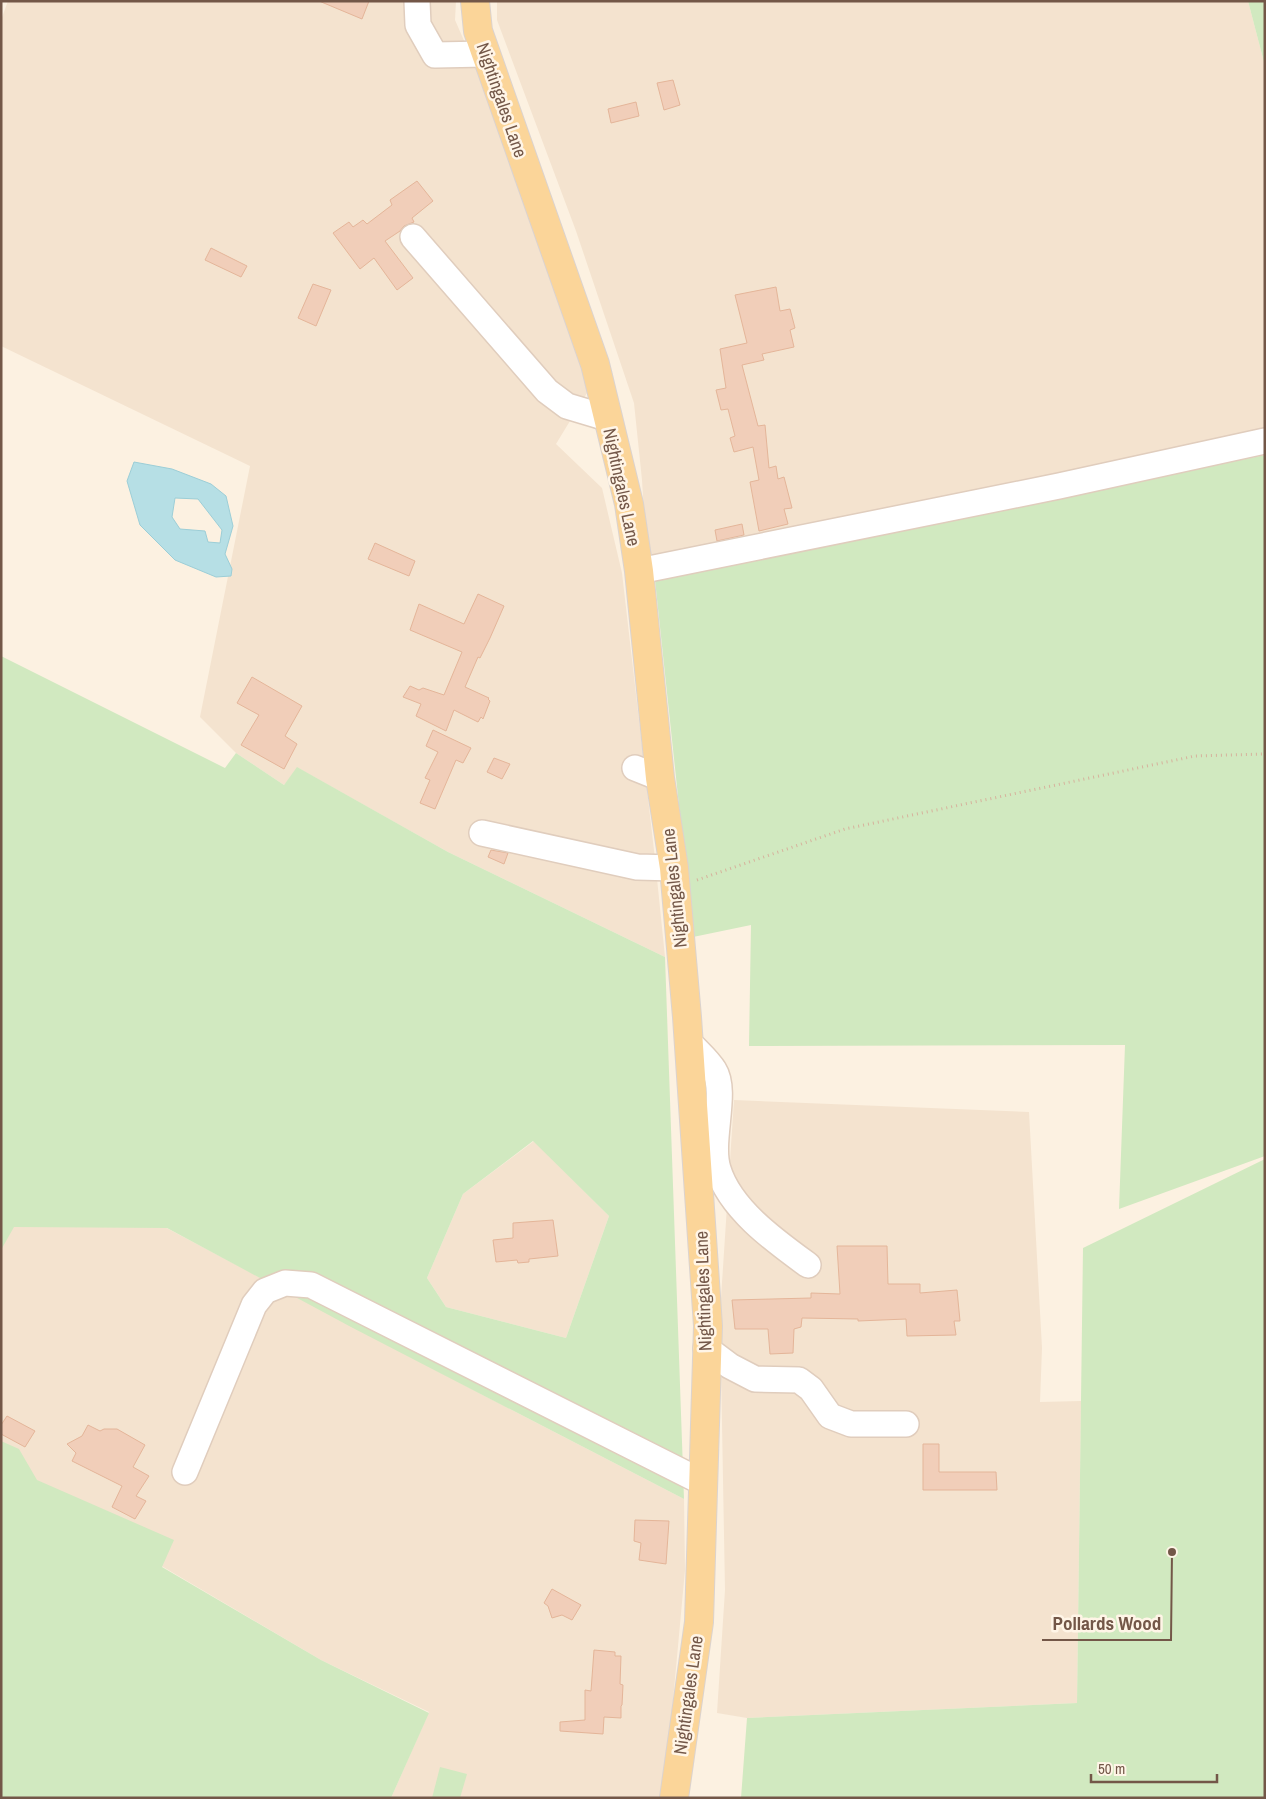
<svg xmlns="http://www.w3.org/2000/svg" width="1266" height="1799" font-family="'Archivo Narrow',sans-serif">
	<rect width="100%" height="100%" fill="#fcf1e1"/>
	<!-- residential -->
	<g fill="#f4e3cf">
		<path d="M8,1H456L455,20L510,146L590,388L556,444L602,488L622,573L655,859L665,957L448,852L298,768L284,785L236,753L200,717L250,466L1,346V20Z"/>
		<path d="M497,1H1248L1265,66V429L647,559L642,480L634,403L576,231L497,20Z"/>
		<path d="M734,1100L1029,1112L1042,1348L1040,1402L1081,1401L1077,1703L747,1718L717,1713L725,1590L720,1313Z"/>
		<path d="M534,1141L609,1216L566,1338L446,1307L427,1278L463,1194Z"/>
		<path d="M49,1166L483,1395L684,1499L685,1570L664,1798H391L429,1712L321,1660L165,1568L1,1476V1248Z"/>
	</g>
	<!-- green -->
	<g fill="#d1e9c0" fill-rule="evenodd">
		<path d="M1248,1H1265V66Z"/>
		<path d="M1265,455V1156L1119,1209L1125,1045L749,1046L751,925L693,937L655,580Z"/>
		<path d="M1,656L225,768L236,753L284,785L297,767L448,852L665,957L684,1499L351,1327L167,1228L14,1227L1,1250ZM533,1141L609,1216L566,1338L446,1307L427,1278L463,1194Z"/>
		<path d="M1265,1159V1798H741L747,1718L1077,1703L1083,1248Z"/>
		<path d="M1,1441L19,1449L37,1480L174,1540L162,1567L321,1660L429,1713L391,1798H1Z"/>
		<path d="M440,1767L467,1774L460,1798H432Z"/>
	</g>
	<!-- water -->
	<path fill="#b6dfe5" stroke="#9cced7" fill-rule="evenodd" d="M134,462L172,469L211,484L226,496L233,526L225,554L232,569L231,576L216,577L175,560L140,525L127,481ZM175,498L198,499L222,530L220,543L208,542L205,531L180,529L172,517Z"/>
	<!-- building -->
	<g fill="#f1ceb9" stroke="#e4b599">
		<path d="M319,1H369L362,19Z"/>
		<path d="M673,80L680,105L664,110L657,83Z"/>
		<path d="M636,102L639,116L611,123L608,109Z"/>
		<path d="M417,181L433,201L412,218L414,222L404,226L400,231L385,241L413,278L397,290L374,258L360,269L333,233L349,222L353,227L363,220L367,224L392,205L390,200Z"/>
		<path d="M211,248L247,266L241,277L205,260Z"/>
		<path d="M313,284L331,290L316,326L298,318Z"/>
		<path d="M776,287L780,311L790,309L795,328L790,330L794,347L762,354L764,360L742,365L758,426L765,425L769,468L776,466L778,479L784,477L792,508L784,509L788,524L759,531L750,482L759,480L753,447L734,452L730,438L735,436L728,409L721,410L716,390L726,388L720,349L747,343L735,295Z"/>
		<path d="M742,524L744,535L717,541L715,530Z"/>
		<path d="M375,543L415,561L409,576L368,559Z"/>
		<path d="M478,594L504,606L490,638L480,658L478,657L465,687L489,698L488,699L490,701L483,719L481,717L478,722L454,710L446,731L416,716L421,704L403,697L410,686L419,690L423,688L444,695L462,652L410,630L419,604L464,624Z"/>
		<path d="M252,677L302,706L285,736L297,744L284,769L241,745L259,715L237,703Z"/>
		<path d="M433,730L471,748L463,763L456,760L435,809L420,803L430,780L425,778L438,752L426,746Z"/>
		<path d="M494,758L510,764L502,779L487,772Z"/>
		<path d="M491,850L508,853L504,864L488,857Z"/>
		<path d="M553,1220L558,1256L529,1259V1262L518,1263L517,1260L496,1262L493,1240L513,1238V1223Z"/>
		<path d="M837,1246H887L888,1284H920V1293L957,1290L960,1321H954L956,1335L907,1336L906,1319L858,1321V1319L802,1318L801,1327L794,1329L793,1353L770,1354L768,1329H735L732,1300L811,1298V1293L840,1294Z"/>
		<path d="M7,1416L35,1431L25,1447L1,1434V1425Z"/>
		<path d="M88,1425L100,1431L104,1429H117L145,1445L133,1467L149,1476L136,1496L146,1501L135,1519L112,1507L122,1486L72,1461L76,1453L67,1444L82,1436Z"/>
		<path d="M923,1444H939V1472H996L997,1490H923Z"/>
		<path d="M635,1520L669,1521L666,1564L639,1560L641,1543L634,1541Z"/>
		<path d="M552,1589L581,1605L572,1620L562,1615L552,1618L548,1606L544,1603Z"/>
		<path d="M594,1650L615,1652V1656H621L620,1684L623,1685L622,1705L621,1706V1718L604,1717L603,1734L560,1731V1722L585,1720V1690L591,1691Z"/>
	</g>
	<g fill="none" stroke-linecap="round" stroke-linejoin="round">
		<defs>
			<g id="minor">
				<path d="M417,1L418,25L435,55L486,54"/>
				<path d="M413,237L547,391L567,406L607,418"/>
				<path d="M639,571L1059,486L1265,441"/>
				<path d="M635,768L660,778"/>
				<path d="M482,833L637,867L674,868"/>
				<path d="M689,1042C697,1051 708,1060 714,1070C728,1092 709,1141 718,1169C730,1209 775,1241 808,1265"/>
				<path d="M706,1348L730,1366L755,1379L799,1380L811,1389L830,1416L851,1424H906"/>
				<path d="M185,1472L254,1305L265,1291L285,1283L311,1285L702,1482"/>
			</g>
			<path id="major" d="M475,1L478,31L595,364L629,504L639,571L660,778L674,868L687,1017L708,1326L699,1622L674,1798"/>
		</defs>
		<!-- minor casing -->
		<use href="#minor" stroke="#e0cdbd" stroke-width="28"/>
		<!-- major casing -->
		<use href="#major" stroke="#dbd3cf" stroke-width="30"/>
		<!-- path -->
		<path stroke="#d6b29c" stroke-width="3" stroke-dasharray="1 4" stroke-linecap="butt" d="M697,880L845,829L1195,756L1265,754"/>
		<!-- minor -->
		<use href="#minor" stroke="#fff" stroke-width="25"/>
		<!-- major -->
		<use href="#major" stroke="#fbd599" stroke-width="28"/>
	</g>
	<g text-anchor="middle" dominant-baseline="central" stroke-width="5" stroke-linejoin="round" paint-order="stroke">
		<!-- street labels -->
		<g font-size="18" fill="#735748" stroke="#fff5e7">
			<text transform="translate(502 100) rotate(71)">Nightingales Lane</text>
			<text transform="translate(622 487) rotate(78)">Nightingales Lane</text>
			<text transform="translate(674 888) rotate(-96)">Nightingales Lane</text>
			<text transform="translate(703 1291) rotate(-92)">Nightingales Lane</text>
			<text transform="translate(688 1695) rotate(-82)">Nightingales Lane</text>
		</g>
	</g>
	<!-- callouts -->
	<path fill="none" stroke="#735748" stroke-width="2" d="M1172 1552L1171 1640H1042"/>
	<circle fill="#735748" stroke="#fff5e7" stroke-width="2" cx="1172" cy="1552" r="5"/>
	<g font-size="19" text-anchor="middle" font-weight="bold" fill="#735748" stroke="#fff5e7" stroke-width="5" stroke-linejoin="round" paint-order="stroke">
		<text x="1107" y="1630">Pollards Wood</text>
	</g>
	<!-- border -->
	<rect width="1266" height="1799" fill="none" stroke="#735748" stroke-width="5"/>
	<!-- scale -->
	<path d="M1091 1774v8h126v-8" fill="none" stroke="#735748" stroke-width="2.5"/>
	<text x="1098" y="1774" font-size="15" fill="#735748" stroke="#fff5e7" stroke-width="4" paint-order="stroke">50 m</text>
</svg>
